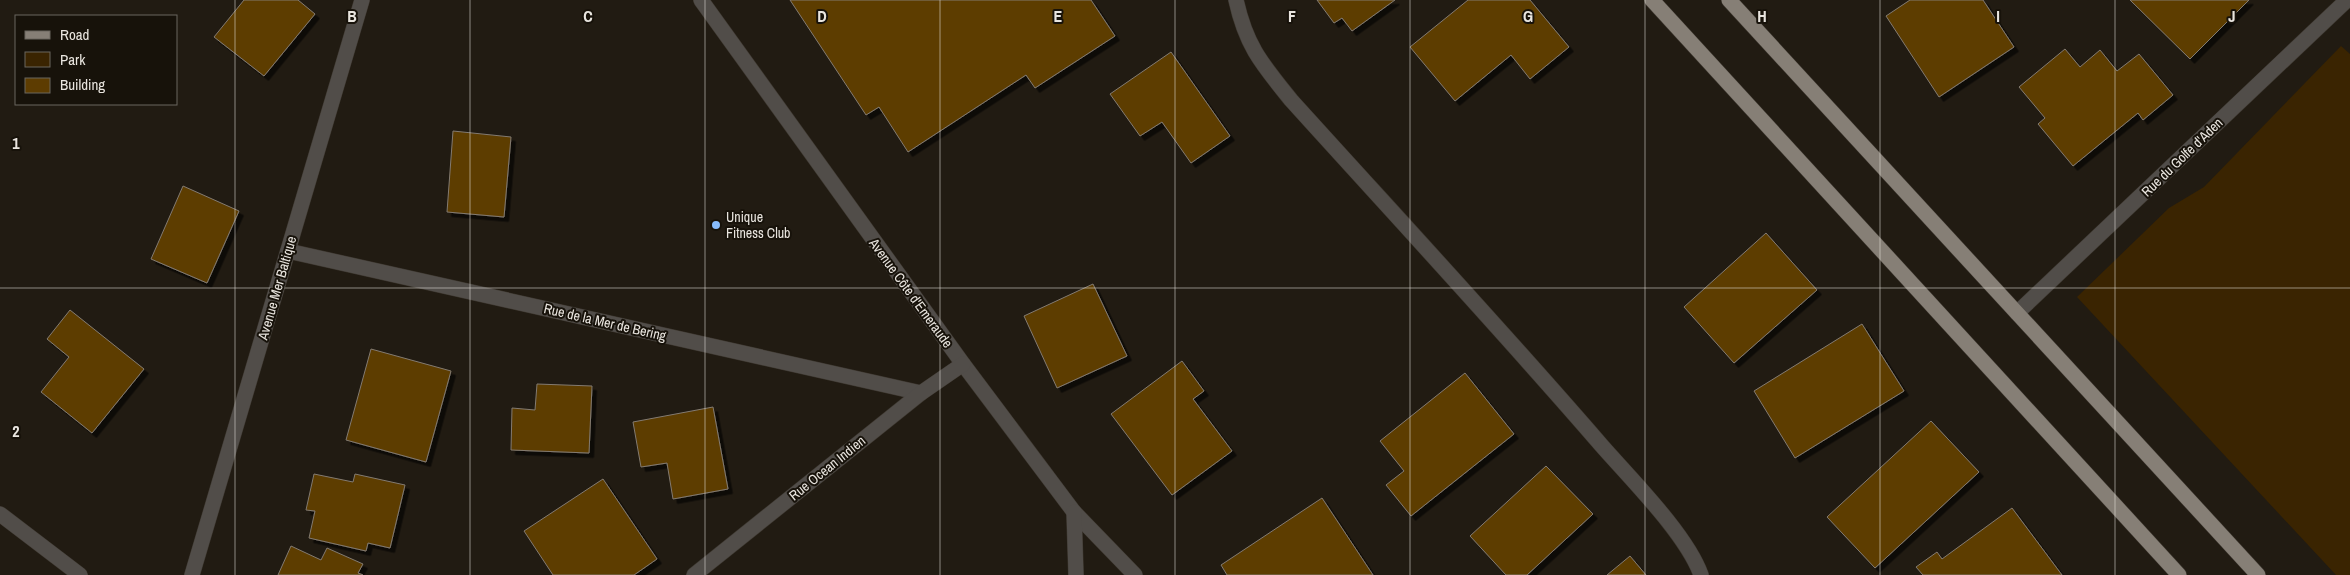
<svg xmlns="http://www.w3.org/2000/svg" width="2350" height="575" font-family="'Archivo Narrow',sans-serif">
	<defs>
		<filter id="shadow"><feDropShadow dx="4.5" dy="4.5" stdDeviation="0" flood-color="#0009"/></filter>
	</defs>
	<rect width="100%" height="100%" fill="#211b12"/>
	<!-- green -->
	<path fill="#3a2401" d="M2341,46L2350,54V575H2336L2077,297L2169,208L2204,187Z"/>
	<!-- building -->
	<g fill="#5d3c01" stroke="#837b71" filter="url(#shadow)">
		<path d="M244,0H298L315,14L264,76L214,37Z"/>
		<path d="M790,0H1091L1115,36L1035,88L1026,75L908,152L879,107L866,115Z"/>
		<path d="M1317,0H1395L1352,31L1342,18L1334,23Z"/>
		<path d="M1468,0H1530L1569,47L1530,79L1511,55L1455,101L1410,47Z"/>
		<path d="M1910,0H1983L2014,47L1939,97L1886,16Z"/>
		<path d="M2130,0H2249L2190,59Z"/>
		<path d="M2065,49L2080,67L2100,50L2117,71L2139,54L2173,95L2143,120L2138,113L2073,166L2038,124L2045,118L2019,87Z"/>
		<path d="M1171,52L1230,136L1191,163L1162,122L1140,136L1110,94Z"/>
		<path d="M453,131L511,137L504,217L447,212Z"/>
		<path d="M183,186L239,211L207,283L151,259Z"/>
		<path d="M1766,233L1817,290L1734,363L1684,307Z"/>
		<path d="M1093,284L1127,356L1057,388L1024,316Z"/>
		<path d="M70,310L144,369L92,433L41,392L69,357L47,339Z"/>
		<path d="M1862,324L1904,391L1795,458L1754,391Z"/>
		<path d="M371,349L451,371L426,462L346,440Z"/>
		<path d="M1182,361L1204,391L1193,399L1232,451L1172,495L1111,414Z"/>
		<path d="M1465,373L1514,434L1411,516L1386,485L1404,471L1380,441Z"/>
		<path d="M537,384L592,386L589,453L511,450L512,408L535,410Z"/>
		<path d="M713,407L728,489L673,499L667,463L641,467L633,422Z"/>
		<path d="M1931,421L1979,472L1875,568L1827,517Z"/>
		<path d="M1546,466L1593,514L1527,575H1506L1470,536Z"/>
		<path d="M314,474L353,482L355,474L405,485L390,548L368,543L366,551L309,538L315,511L306,510Z"/>
		<path d="M603,479L657,559L634,575H553L524,531Z"/>
		<path d="M1322,498L1373,575H1227L1221,565Z"/>
		<path d="M2012,508L2062,575H1923L1916,567L1937,552L1942,559Z"/>
		<path d="M291,546L321,560L327,548L363,564L358,573L363,575H278Z"/>
		<path d="M1630,556L1646,575H1607Z"/>
	</g>
	<g fill="none" stroke-linecap="round" stroke-linejoin="round">
		<defs>
			<g id="minor">
				<path d="M701,0L963,364L1074,512L1135,575"/>
				<path d="M1236,0C1246,46 1262,64 1291,100C1395,215 1501,329 1602,446C1631,479 1687,535 1701,575"/>
				<path d="M288,251L921,393"/>
				<path d="M2017,313L2347,0"/>
				<path d="M1074,512L1076,575"/>
				<path d="M0,514L80,575"/>
				<path d="M192,575L362,0"/>
				<path d="M694,575L921,393L963,364"/>
			</g>
			<g id="major">
				<path d="M1652,0L2179,575"/>
				<path d="M1729,0L2258,575"/>
			</g>
		</defs>
		<!-- minor casing -->
		<use href="#minor" stroke="#3d372f" stroke-width="16"/>
		<!-- major casing -->
		<use href="#major" stroke="#3d372f" stroke-width="16"/>
		<!-- minor -->
		<use href="#minor" stroke="#514d49" stroke-width="15"/>
		<!-- major -->
		<use href="#major" stroke="#867f76" stroke-width="15"/>
	</g>
	<!-- grid -->
	<path fill="none" stroke="#e9e5df" stroke-width="1" stroke-opacity="0.55" d="M235,0V575M470,0V575M705,0V575M940,0V575M1175,0V575M1410,0V575M1645,0V575M1880,0V575M2115,0V575M0,288H2350"/>
	<!-- markers -->
	<circle fill="#87bbfb" stroke="#17120a" stroke-width="2" cx="716" cy="225" r="5"/>
	<g text-anchor="middle" dominant-baseline="central" stroke-width="4" stroke-linejoin="round" paint-order="stroke">
		<!-- street labels -->
		<g font-size="14" fill="#e9e5df" stroke="#17120a">
			<text transform="translate(2182 157) rotate(-44)">Rue du Golfe d'Aden</text>
			<text transform="translate(277 288) rotate(-74)">Avenue Mer Baltique</text>
			<text transform="translate(911 293) rotate(54)">Avenue Côte d'Emeraude</text>
			<text transform="translate(605 322) rotate(13)">Rue de la Mer de Bering</text>
			<text transform="translate(827 468) rotate(-39)">Rue Ocean Indien</text>
		</g>
		<!-- poi labels -->
		<g font-size="14" fill="#e9e5df" stroke="#17120a" text-anchor="start">
			<text x="726" y="217">Unique<tspan x="726" dy="16">Fitness Club</tspan></text>
		</g>
	</g>
	<g font-size="16" text-anchor="middle" font-weight="bold" fill="#e9e5df" stroke="#17120a" stroke-width="4" stroke-linejoin="round" paint-order="stroke">
		<text x="352" y="22">B</text>
		<text x="588" y="22">C</text>
		<text x="822" y="22">D</text>
		<text x="1058" y="22">E</text>
		<text x="1292" y="22">F</text>
		<text x="1528" y="22">G</text>
		<text x="1762" y="22">H</text>
		<text x="1998" y="22">I</text>
		<text x="2232" y="22">J</text>
		<text x="16" y="149">1</text>
		<text x="16" y="437">2</text>
	</g>
	<!-- legend -->
	<rect x="15" y="15" width="162" height="90" fill="#17120a" stroke="#6b665f"/>
	<rect x="25" y="31" width="25" height="8" fill="#867f76" stroke="#6b665f"/>
	<text x="60" y="40" font-size="15" fill="#e9e5df">Road</text>
	<rect x="25" y="52" width="25" height="15" fill="#3a2401" stroke="#6b665f"/>
	<text x="60" y="65" font-size="15" fill="#e9e5df">Park</text>
	<rect x="25" y="78" width="25" height="15" fill="#5d3c01" stroke="#6b665f"/>
	<text x="60" y="90" font-size="15" fill="#e9e5df">Building</text>
</svg>
